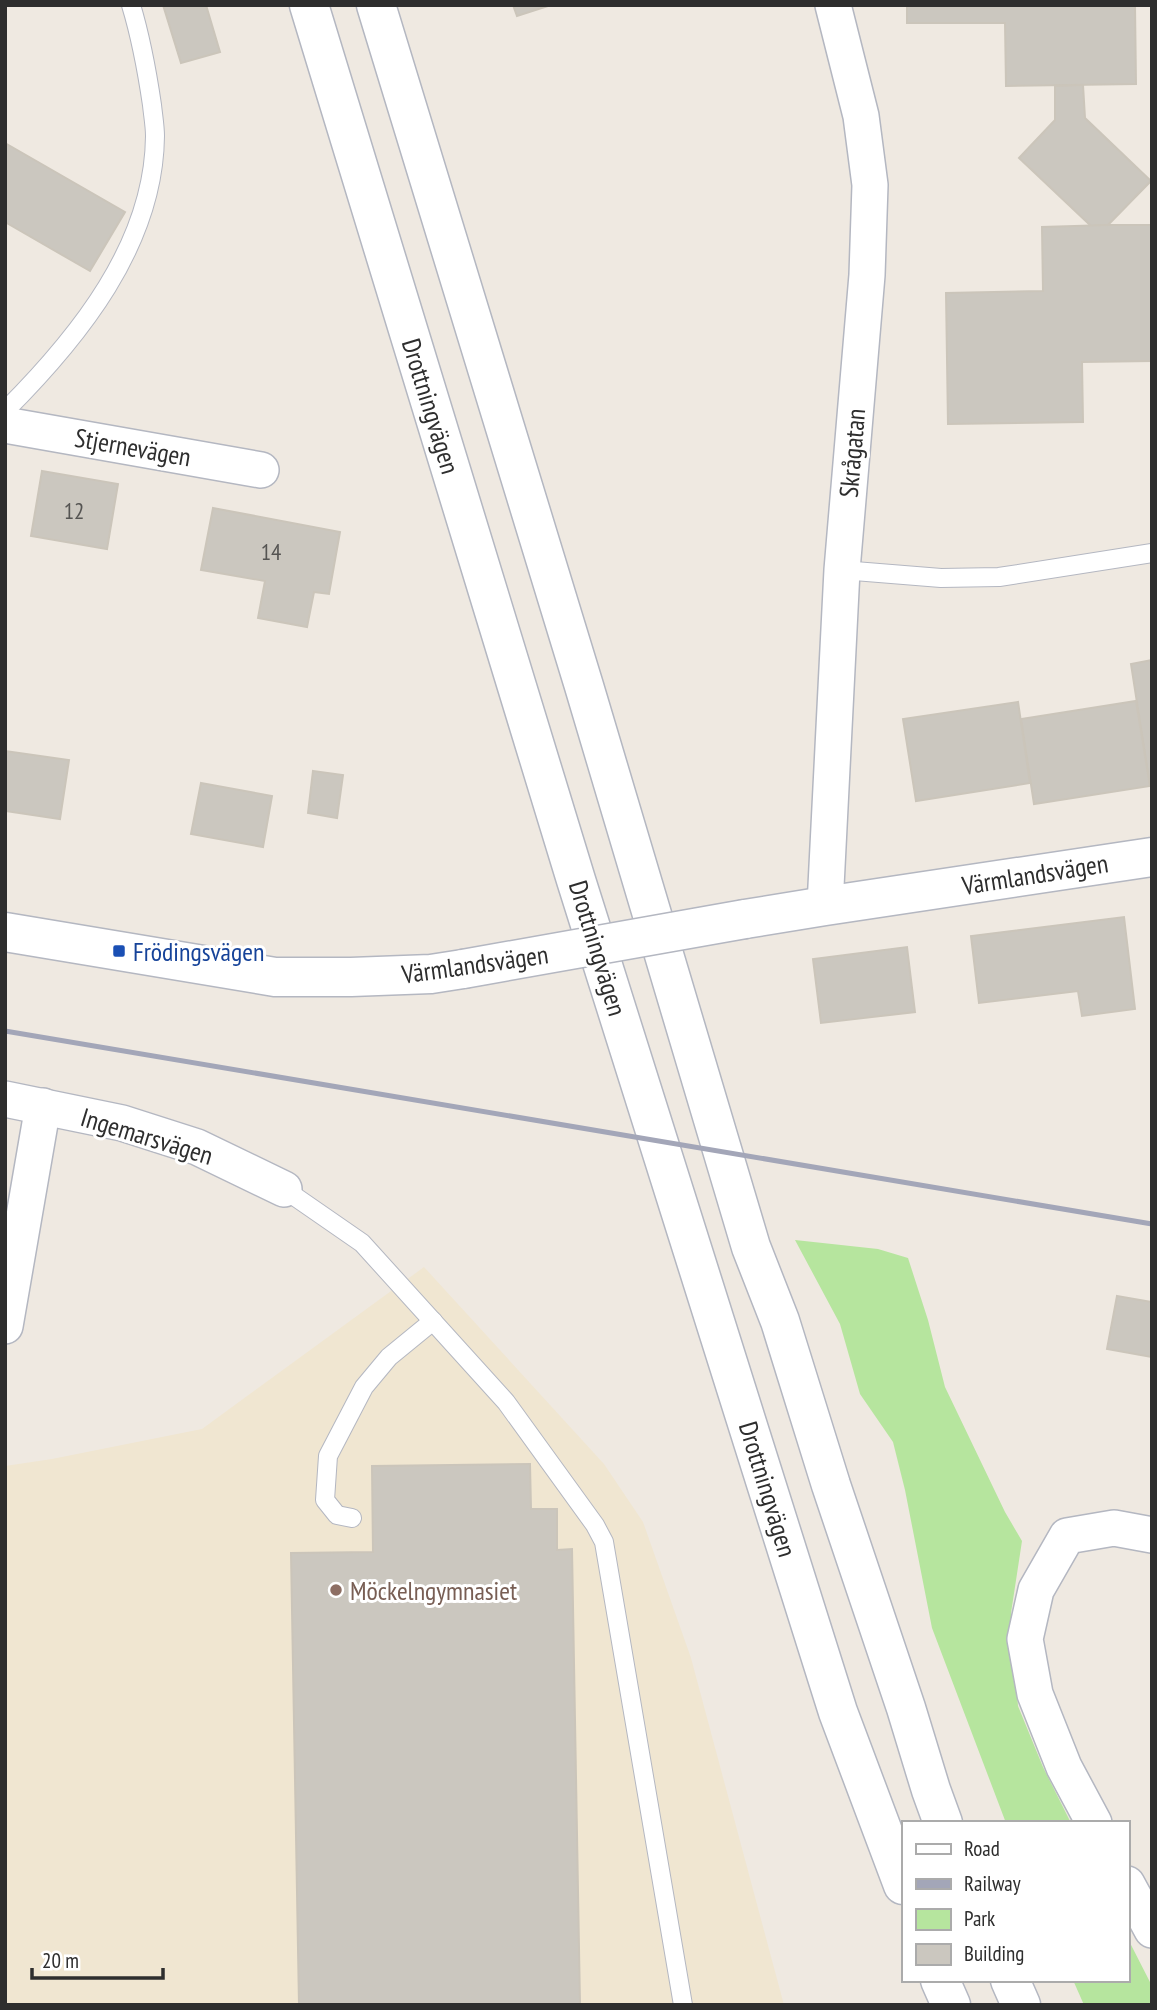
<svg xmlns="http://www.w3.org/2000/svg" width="1157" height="2010" font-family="'PT Sans Narrow',sans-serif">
	<rect width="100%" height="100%" fill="#efe9e1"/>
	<!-- education -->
	<path fill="#f0e6d1" d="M424,1267L604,1464L643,1522L691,1658L784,2005H5V1466L52,1459L202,1429Z"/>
	<!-- green -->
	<g fill="#b6e59e">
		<path d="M795,1240L878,1249L908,1258L928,1320L945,1387L1005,1512L1022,1541L1011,1613L1018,1706L1043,1767L1071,1823H1006L932,1628L905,1490L893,1442L860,1394L840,1324Z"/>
		<path d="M1127,1937L1152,1986V2005H1084L1073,1980H1127Z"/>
	</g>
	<!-- building -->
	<g fill="#cbc7bf" stroke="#cbc5ba" stroke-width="2">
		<path d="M163,5H206L220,52L181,63Z"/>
		<path d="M513,5H551L517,16Z"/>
		<path d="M907,5H1135L1136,84L1006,86L1005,23H907Z"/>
		<path d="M1083,85L1085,118L1151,181L1108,225L1091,226L1019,158L1055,120V86Z"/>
		<path d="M5,143L125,212L90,271L5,222Z"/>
		<path d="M1108,225H1152V361L1082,362L1083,422L948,424L946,293L1043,291L1042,227Z"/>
		<path d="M42,471L118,484L107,549L31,536Z"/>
		<path d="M213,508L340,532L329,594L314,592L307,627L258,618L265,581L201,570Z"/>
		<path d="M1152,660V786H1150L1131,664Z"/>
		<path d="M1136,701L1150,786L1034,804L1021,719Z"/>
		<path d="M1018,702L1030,783L916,801L903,719Z"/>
		<path d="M5,751L69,760L60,819L5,811Z"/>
		<path d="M313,771L343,775L337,818L308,813Z"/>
		<path d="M201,783L272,796L263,847L191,834Z"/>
		<path d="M1124,917L1135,1009L1082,1016L1078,991L979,1003L971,936Z"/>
		<path d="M907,947L915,1012L821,1023L813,959Z"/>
		<path d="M1117,1296L1152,1302V1357L1107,1349Z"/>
		<path d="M530,1464L531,1509H557V1550L572,1549L580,2005H299L291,1553L373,1552L372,1466Z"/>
	</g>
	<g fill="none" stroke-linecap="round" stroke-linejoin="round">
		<defs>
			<g id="service">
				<path d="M5,411C78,338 154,245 155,136C155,126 153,115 152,105C147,71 141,38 131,5"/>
				<path d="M842,570L941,578L999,577L1152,553"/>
				<path d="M284,1189L362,1243L506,1402L595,1525L604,1542L683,2005"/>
				<path d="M352,1518L337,1515L325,1500L328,1456L364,1387L389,1357L433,1321"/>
			</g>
			<g id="minor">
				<path d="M5,425L261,470"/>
				<path d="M825,906L842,570L867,275L870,185L861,116L833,5"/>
				<path d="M5,1099L122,1123L197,1147L284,1189"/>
				<path d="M5,1326L43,1106"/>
				<path d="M1094,1823L1064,1767L1035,1694L1025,1639L1036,1590L1067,1536L1114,1528L1152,1535"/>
				<path d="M1127,1884L1152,1930"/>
			</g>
			<g id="tertiary">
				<path d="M745,919L825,906L1152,857"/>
				<path d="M5,932L275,977H351L431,974L463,969"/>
			</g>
			<g id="secondary">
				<path d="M309,5L576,880L838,1712L903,1885"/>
				<path d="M376,5L584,686L751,1247L780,1321L831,1485L906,1708L931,1790L943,1823"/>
				<path d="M940,1980L951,2005"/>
				<path d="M1010,1980L1021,2005"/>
			</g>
		</defs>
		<!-- service casing -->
		<use href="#service" stroke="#b4b7c1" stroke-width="20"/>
		<!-- minor casing -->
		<use href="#minor" stroke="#b4b7c1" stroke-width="38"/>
		<!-- tertiary casing -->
		<use href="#tertiary" stroke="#b4b7c1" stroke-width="41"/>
		<!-- secondary casing -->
		<use href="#secondary" stroke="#b4b7c1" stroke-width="41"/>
		<!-- service -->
		<use href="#service" stroke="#fff" stroke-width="18"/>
		<!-- minor -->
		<use href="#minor" stroke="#fff" stroke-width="35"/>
		<!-- tertiary -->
		<use href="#tertiary" stroke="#fff" stroke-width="38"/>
		<!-- secondary -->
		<use href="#secondary" stroke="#fff" stroke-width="38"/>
		<!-- rail -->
		<path stroke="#a3a6b8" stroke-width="5" d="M5,1031L1152,1224"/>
		<defs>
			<path id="tertiary-bridge" d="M463,969L745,919"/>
		</defs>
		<!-- tertiary-bridge casing -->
		<use href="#tertiary-bridge" stroke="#b4b7c1" stroke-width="41" stroke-linecap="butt"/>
		<!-- tertiary-bridge -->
		<use href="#tertiary-bridge" stroke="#fff" stroke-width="38"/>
	</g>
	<!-- markers -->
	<rect fill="#1a4fb4" stroke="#fff" stroke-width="2.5" x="112" y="944" width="14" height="14" rx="3.5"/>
	<circle fill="#8d6e63" stroke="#fff" stroke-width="2.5" cx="336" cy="1590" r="7"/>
	<g text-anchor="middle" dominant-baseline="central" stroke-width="6" stroke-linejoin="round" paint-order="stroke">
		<!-- number labels -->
		<g font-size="23" fill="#555452">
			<text x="74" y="510">12</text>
			<text x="271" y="551">14</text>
		</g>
		<!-- street labels -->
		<g font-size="26" fill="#2e2e2e" stroke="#fff">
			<text transform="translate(431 406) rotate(73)">Drottningvägen</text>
			<text transform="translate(133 447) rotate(10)">Stjernevägen</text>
			<text transform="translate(852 453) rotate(-85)">Skrågatan</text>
			<text transform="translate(1035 874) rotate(-9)">Värmlandsvägen</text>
			<text transform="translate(598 948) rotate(73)">Drottningvägen</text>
			<text transform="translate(475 964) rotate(-8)">Värmlandsvägen</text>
			<text transform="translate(147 1136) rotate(17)">Ingemarsvägen</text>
			<text transform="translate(768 1489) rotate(73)">Drottningvägen</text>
		</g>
		<!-- transit labels -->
		<g font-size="26" fill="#164399" stroke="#fff" text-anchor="start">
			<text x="133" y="951">Frödingsvägen</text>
		</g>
		<!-- education labels -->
		<g font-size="26" fill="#785e54" stroke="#fff" text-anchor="start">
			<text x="350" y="1590">Möckelngymnasiet</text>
		</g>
	</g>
	<!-- border -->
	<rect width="1157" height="2010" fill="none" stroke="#2e2e2e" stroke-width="14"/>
	<!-- legend -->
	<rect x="902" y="1821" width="228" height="161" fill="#ffffff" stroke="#ababab" stroke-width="2"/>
	<rect x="916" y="1844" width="35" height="10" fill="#ffffff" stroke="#ababab" stroke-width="2"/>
	<text x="964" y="1856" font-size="21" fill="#2e2e2e">Road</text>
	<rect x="916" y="1879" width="35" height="10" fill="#a3a6b8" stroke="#ababab" stroke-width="2"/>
	<text x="964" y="1891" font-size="21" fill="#2e2e2e">Railway</text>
	<rect x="916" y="1909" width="35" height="21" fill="#b6e59e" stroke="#ababab" stroke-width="2"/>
	<text x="964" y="1926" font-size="21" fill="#2e2e2e">Park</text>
	<rect x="916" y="1944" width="35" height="21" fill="#cbc7bf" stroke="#ababab" stroke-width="2"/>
	<text x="964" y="1961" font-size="21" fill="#2e2e2e">Building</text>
	<!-- scale -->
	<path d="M32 1968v10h131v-10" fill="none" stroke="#2e2e2e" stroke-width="3.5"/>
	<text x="42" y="1968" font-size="21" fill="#2e2e2e" stroke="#ffffff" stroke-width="5" paint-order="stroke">20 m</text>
</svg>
